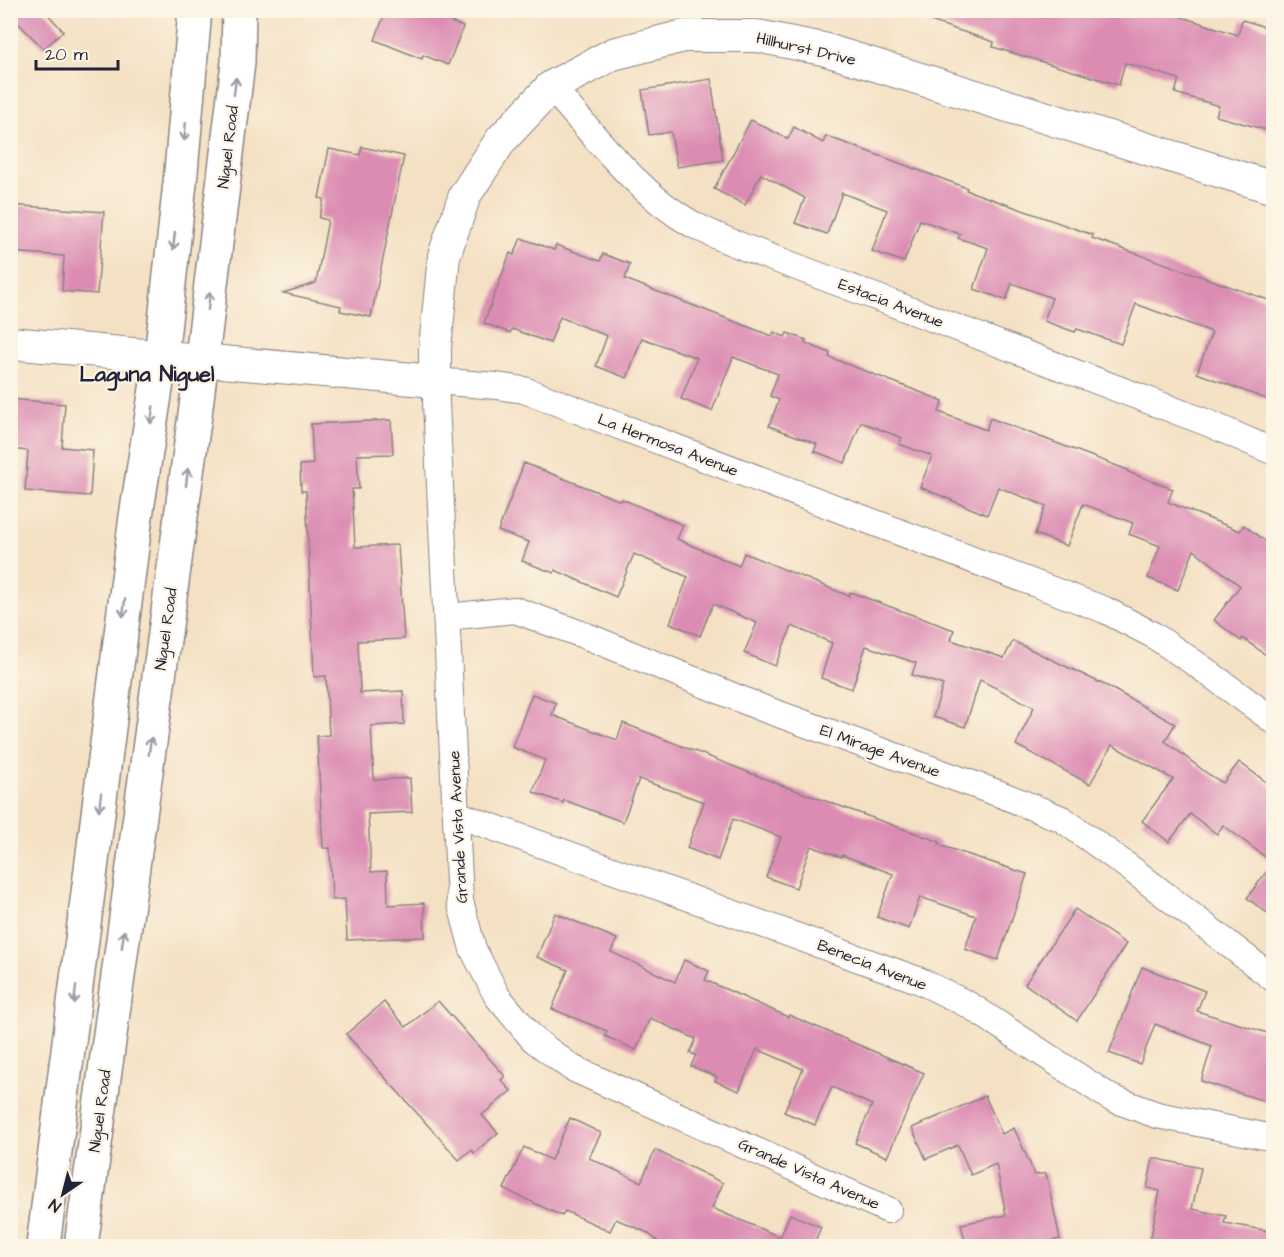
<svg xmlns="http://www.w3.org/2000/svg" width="1284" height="1257" font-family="'Architects Daughter',sans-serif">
	<rect width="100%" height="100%" fill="#fcf5e5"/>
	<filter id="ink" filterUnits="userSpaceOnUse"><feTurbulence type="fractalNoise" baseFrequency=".0167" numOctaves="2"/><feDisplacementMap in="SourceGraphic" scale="12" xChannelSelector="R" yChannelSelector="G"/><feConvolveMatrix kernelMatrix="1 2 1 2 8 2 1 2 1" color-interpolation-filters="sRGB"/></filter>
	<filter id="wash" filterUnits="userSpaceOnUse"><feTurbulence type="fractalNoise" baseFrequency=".008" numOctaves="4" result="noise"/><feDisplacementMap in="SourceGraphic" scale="24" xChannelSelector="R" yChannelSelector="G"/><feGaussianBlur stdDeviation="1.35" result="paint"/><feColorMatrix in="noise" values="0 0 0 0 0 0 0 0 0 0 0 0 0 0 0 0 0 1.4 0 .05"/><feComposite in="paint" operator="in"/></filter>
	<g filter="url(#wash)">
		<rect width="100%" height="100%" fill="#f4e1c4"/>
		<g id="blocks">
			<!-- building -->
			<g fill="#dc8cb3">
				<path d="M10,10H44L63,31L44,49L10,15Z"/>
				<path d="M386,10H440L438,16L463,27L448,65L423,55L422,59L375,40Z"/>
				<path d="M912,10H1160L1238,35L1242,20L1256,24L1274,31V132L1216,116L1219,106L1175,93L1179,79L1125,63L1119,85L993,47L994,42L912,15Z"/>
				<path d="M711,79L723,160L677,167L671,132L649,135L642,90Z"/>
				<path d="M751,120L788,139L794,127L823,143L826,136L967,188L966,190L1093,235L1092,238L1274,302V402L1197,373L1212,332L1136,304L1121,344L1077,329L1075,332L1044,321L1052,298L1012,283L1006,300L974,289L988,248L958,238L960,234L920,220L904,262L872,251L887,210L842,193L827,234L795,223L805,198L761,174L745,205L714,189Z"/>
				<path d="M362,147L404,156L371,317L340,311L341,306L283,293L316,283L328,220L319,218L324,199L319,198L329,149L360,155Z"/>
				<path d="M10,205L104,212L97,294L62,291L64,256L10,252Z"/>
				<path d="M521,238L554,250L556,245L600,261L603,254L630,264L625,279L772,336L774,332L785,337L787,333L806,340L805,343L830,353L829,357L943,401L939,412L986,430L990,418L1128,470V472L1173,489L1168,502L1240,531L1244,525L1274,548V661L1243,638L1241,641L1214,620L1240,586L1194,550L1178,590L1148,578L1160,546L1129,534L1133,523L1083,504L1067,546L1035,534L1046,506L998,487L987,515L920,487L932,456L899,444L902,438L861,422L845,463L814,451L817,444L769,426L779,400L770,396L778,374L733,357L712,411L681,399L697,358L642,338L627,378L596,366L607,336L560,317L550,343L512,329L510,333L484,323L510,253L514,255Z"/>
				<path d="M10,399L65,404L62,447L93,450L90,496L25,491L28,451L10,449Z"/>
				<path d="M391,420L393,454L357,455L359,489H352L355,547L398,545L404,639L358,641L360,693L403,691L404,724L371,726L374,780L410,778L412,812L368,814L371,872L387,871L388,905L424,903L425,937L347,940L345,899L332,900L330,848H323L317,736L329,735L326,676L314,677L306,491H301L300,465L313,464L311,424Z"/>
				<path d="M524,463L621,501L622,499L683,525L677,539L739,566L744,553L849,596L850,592L954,630L951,640L1004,658L1013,641L1109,687L1175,724L1165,741L1208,774L1223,783L1239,762L1274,788V918L1247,898L1273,863L1223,825L1217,834L1190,814L1169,842L1142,821L1173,779L1112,745L1090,784L1016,745L1034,707L980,680L965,727L933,717L943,685L912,675L916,663L866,646L852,689L821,678L832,643L792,626L775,666L744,653L757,623L713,604L700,636L670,623L688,577L634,554L616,597L555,570L554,573L522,561L529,542L498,531Z"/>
				<path d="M532,694L556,703L552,715L617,740L623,723L781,785L940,842L939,845L1027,874L998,960L965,949L976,916L920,897L909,929L877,917L893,874L842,855L841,857L811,846L796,888L766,877L781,837L733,819L718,860L687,848L704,802L639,779L623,822L564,800L563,803L533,792L545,760L512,747Z"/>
				<path d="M1075,909L1126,944L1077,1021L1025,984Z"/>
				<path d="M555,913L617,939L611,952L675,982L684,960L709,971L705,980L788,1017L789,1015L924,1073L887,1157L855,1143L872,1105L832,1087L815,1125L784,1112L803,1069L757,1049L739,1091L715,1081L717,1077L691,1066L696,1055L690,1053L696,1039L650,1018L636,1050L605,1036L607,1031L552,1009L568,970L537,957Z"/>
				<path d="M1142,967L1205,991L1197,1011L1274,1035V1104L1201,1081L1212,1046L1155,1024L1140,1064L1109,1053Z"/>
				<path d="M438,1001L505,1076L501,1080L511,1091L482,1115L498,1133L474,1153L471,1150L459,1160L346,1034L384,1002L406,1027Z"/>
				<path d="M985,1096L1002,1134L1014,1128L1035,1175L1046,1173L1060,1239L1024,1246H966L961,1224L1006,1215L996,1164L971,1175L958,1145L926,1159L912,1128Z"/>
				<path d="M570,1118L601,1133L589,1158L641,1182L655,1150L723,1183L712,1208L780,1237L790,1214L821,1227L813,1246H663L648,1233L616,1219L610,1231L565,1211L562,1216L504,1189L524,1147L551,1160Z"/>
				<path d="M1153,1158L1201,1168L1192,1209L1226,1216L1224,1223L1274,1232V1246H1149L1160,1191L1147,1188Z"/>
			</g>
		</g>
	</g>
	<g filter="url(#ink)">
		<use href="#blocks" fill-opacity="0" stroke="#8b8280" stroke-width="1.5"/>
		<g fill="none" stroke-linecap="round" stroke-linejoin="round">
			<defs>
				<g id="minor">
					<path d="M551,87C594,134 636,192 692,224C722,240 754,251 786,263L1208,423L1274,452"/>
					<path d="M447,617L515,610L589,637L762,708L1000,794L1062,819L1130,868L1274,979"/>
					<path d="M456,814L918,980L969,1005L1111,1098L1157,1115L1274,1138"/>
					<path d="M888,1210L572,1068L533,1039L497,996L473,949L460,901L435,381L496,386L524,390L1105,610L1153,635L1199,666L1274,721"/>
				</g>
				<path id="tertiary" d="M10,343L435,381V348L444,256L465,195L501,140L551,87L613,54L684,36H757L823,49L1274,188"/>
				<g id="secondary">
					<path d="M43,1246L136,516L161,357L180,183L195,10"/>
					<path d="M81,1246L196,407L238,63L239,10"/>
				</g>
			</defs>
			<!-- minor casing -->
			<use href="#minor" stroke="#8b8280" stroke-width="28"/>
			<!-- tertiary casing -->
			<use href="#tertiary" stroke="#8b8280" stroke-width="34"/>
			<!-- secondary casing -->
			<use href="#secondary" stroke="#8b8280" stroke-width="36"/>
			<!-- minor -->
			<use href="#minor" stroke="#fff" stroke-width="26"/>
			<!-- tertiary -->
			<use href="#tertiary" stroke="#fff" stroke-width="32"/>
			<!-- secondary -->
			<use href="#secondary" stroke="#fff" stroke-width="33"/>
		</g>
		<!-- one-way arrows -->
		<defs><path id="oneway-shaft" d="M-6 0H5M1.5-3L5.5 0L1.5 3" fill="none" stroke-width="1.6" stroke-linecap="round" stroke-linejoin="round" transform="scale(1.5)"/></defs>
		<g stroke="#9c9ca7">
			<use href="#oneway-shaft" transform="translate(235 86) rotate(-83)"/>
			<use href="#oneway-shaft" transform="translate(185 132) rotate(95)"/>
			<use href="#oneway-shaft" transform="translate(174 241) rotate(96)"/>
			<use href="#oneway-shaft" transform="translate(209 301) rotate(-83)"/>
			<use href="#oneway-shaft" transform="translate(152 415) rotate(99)"/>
			<use href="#oneway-shaft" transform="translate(187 477) rotate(-83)"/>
			<use href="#oneway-shaft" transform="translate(124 608) rotate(97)"/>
			<use href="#oneway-shaft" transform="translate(150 746) rotate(-82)"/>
			<use href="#oneway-shaft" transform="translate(100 802) rotate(97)"/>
			<use href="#oneway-shaft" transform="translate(123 939) rotate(-82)"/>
			<use href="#oneway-shaft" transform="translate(75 995) rotate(97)"/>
		</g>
	</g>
	<g text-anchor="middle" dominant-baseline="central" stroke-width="4.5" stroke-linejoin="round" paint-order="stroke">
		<!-- street labels -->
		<g font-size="16" fill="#22223b" stroke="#fcf5e5">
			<text transform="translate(806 49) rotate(13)">Hillhurst Drive</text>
			<text transform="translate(228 147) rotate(-83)">Niguel Road</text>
			<text transform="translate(891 303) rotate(21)">Estacia Avenue</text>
			<text transform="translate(668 445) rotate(21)">La Hermosa Avenue</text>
			<text transform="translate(166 629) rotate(-82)">Niguel Road</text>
			<text transform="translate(880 751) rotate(20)">El Mirage Avenue</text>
			<text transform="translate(458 827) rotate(-93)">Grande Vista Avenue</text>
			<text transform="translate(872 965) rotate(21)">Benecia Avenue</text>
			<text transform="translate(100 1111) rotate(-82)">Niguel Road</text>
			<text transform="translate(809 1174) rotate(24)">Grande Vista Avenue</text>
		</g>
		<!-- district labels -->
		<g font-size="22" font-weight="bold" fill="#22223b" stroke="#fcf5e5">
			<text x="147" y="374">Laguna Niguel</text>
		</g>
	</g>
	<!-- margin -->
	<rect width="1284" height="1257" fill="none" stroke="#fcf5e5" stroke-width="36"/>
	<!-- north arrow -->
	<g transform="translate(63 1194) rotate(215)" stroke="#fcf5e5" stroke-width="4.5" paint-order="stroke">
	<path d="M0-4.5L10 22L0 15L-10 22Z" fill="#22223b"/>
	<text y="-9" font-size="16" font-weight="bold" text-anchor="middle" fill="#22223b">N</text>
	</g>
	<!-- scale -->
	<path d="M36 60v9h82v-9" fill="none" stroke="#22223b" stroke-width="3"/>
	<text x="45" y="60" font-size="18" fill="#22223b" stroke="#fcf5e5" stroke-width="4.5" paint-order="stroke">20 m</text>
</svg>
